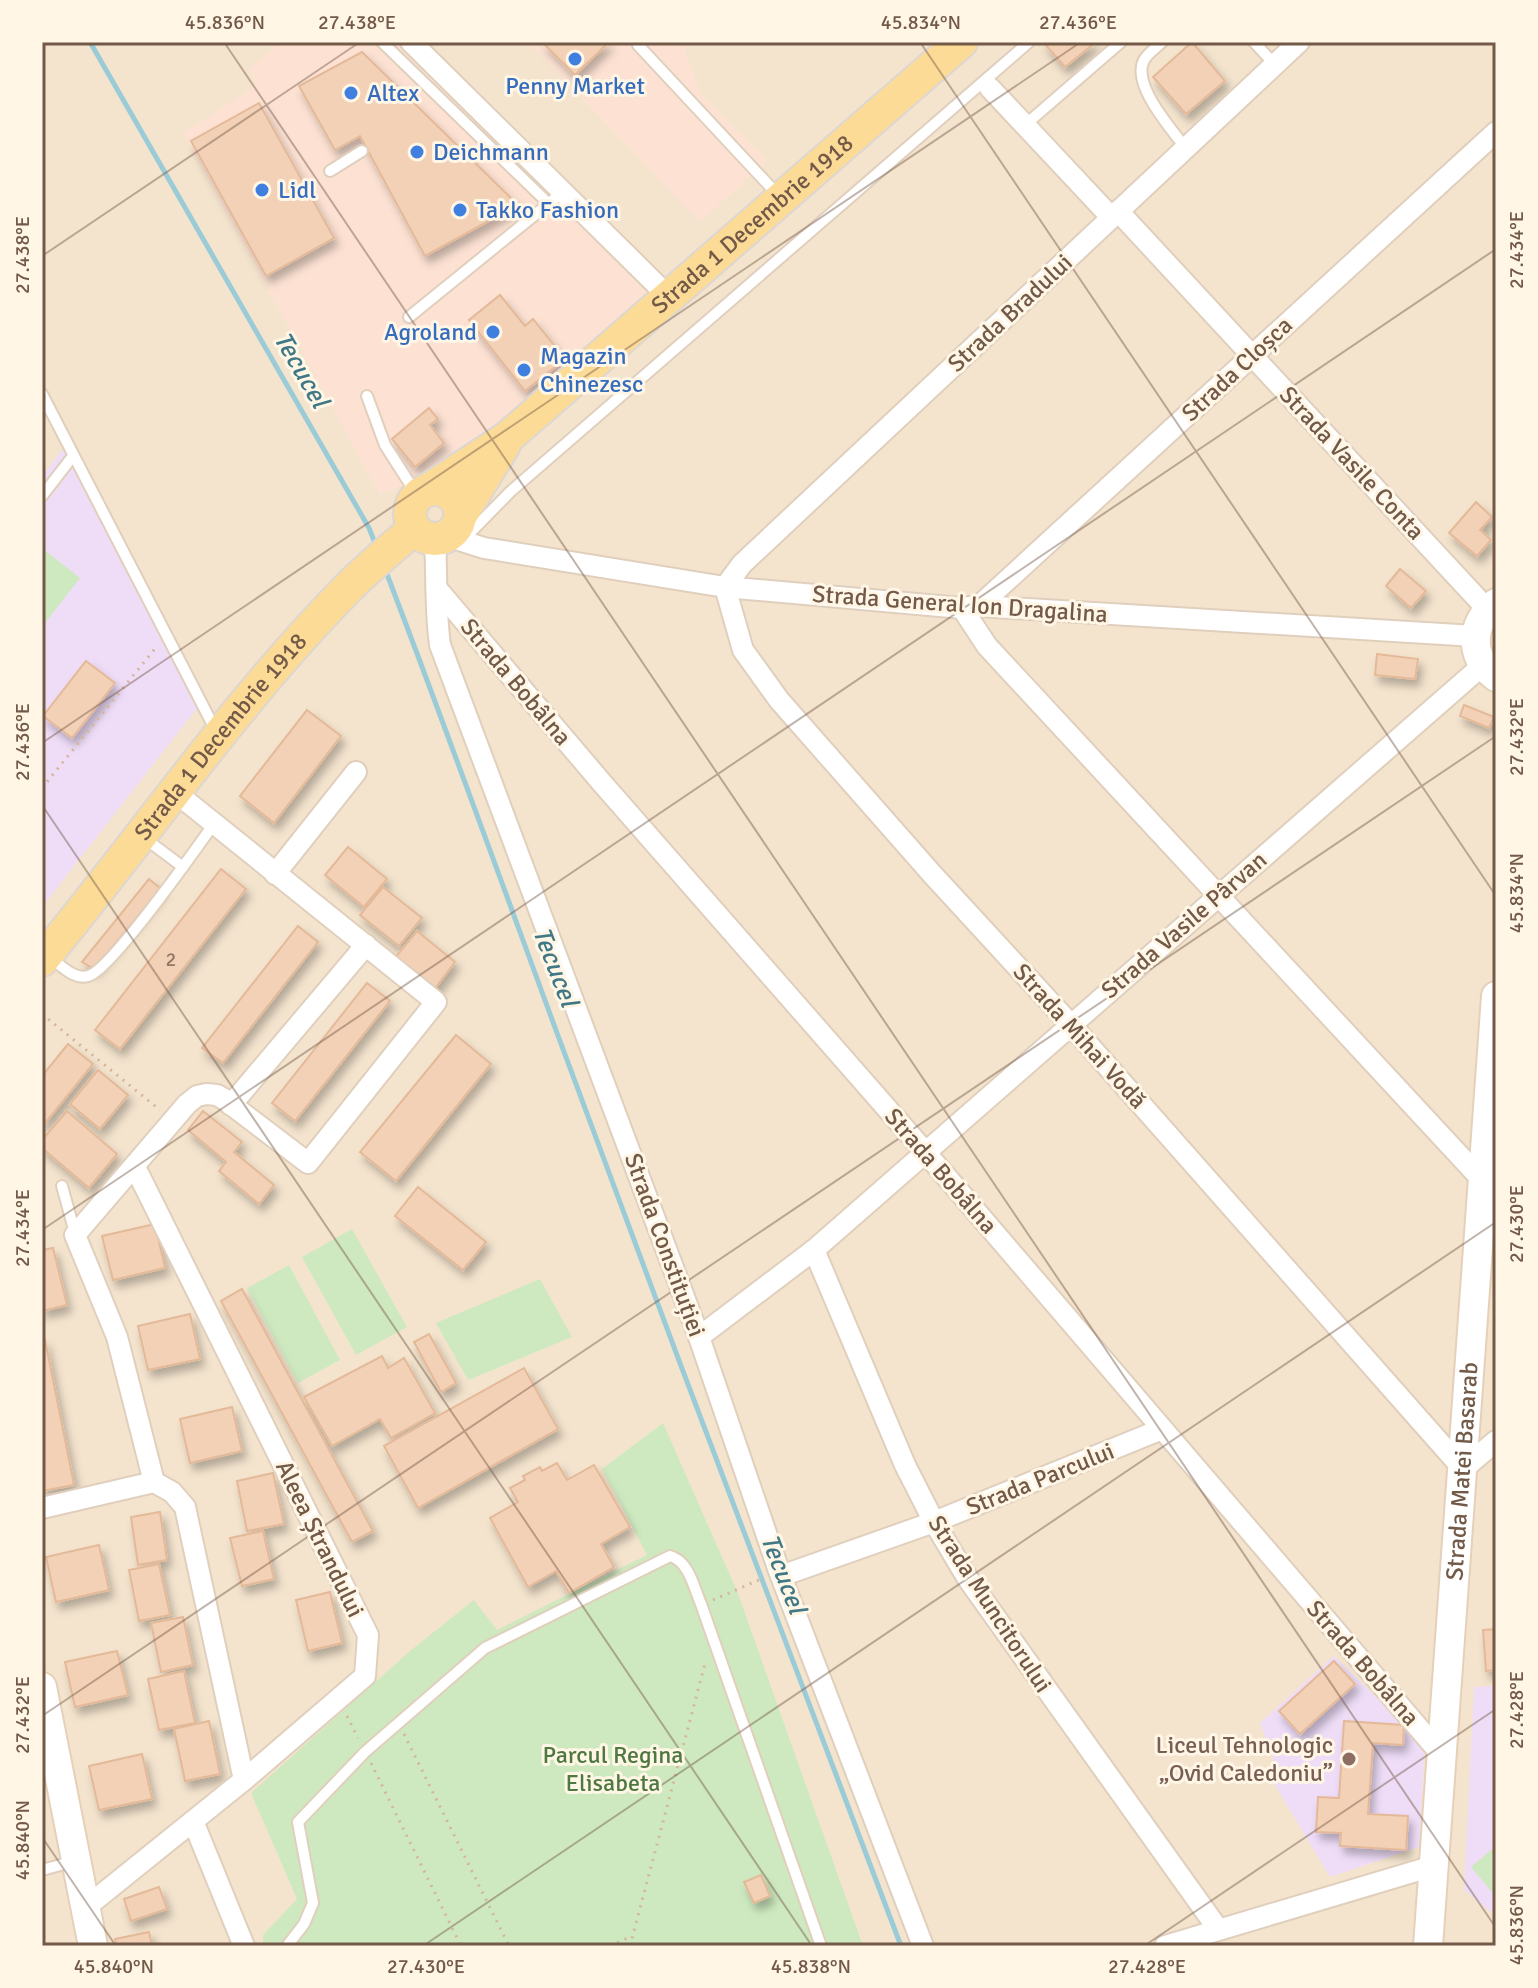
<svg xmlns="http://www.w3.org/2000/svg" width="1538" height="1988" font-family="Signika,sans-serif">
	<defs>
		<filter id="shadow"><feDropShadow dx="4" dy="7" stdDeviation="4" flood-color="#0004"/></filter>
	</defs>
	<rect width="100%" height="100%" fill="#fcf3e0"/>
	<!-- residential -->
	<rect fill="#f4e4ce" x="42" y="42" width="1454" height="1904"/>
	<!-- commercial -->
	<g fill="#fde2d3">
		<path d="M280,42H397L656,301L428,475L380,495L183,133L256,86L250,69Z"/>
		<path d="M528,42H682L700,93L767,161L700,222Z"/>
	</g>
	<!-- education -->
	<g fill="#efddf8">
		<path d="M63,449L198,707L42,907V477Z"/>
		<path d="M1334,1656L1425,1745L1419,1847L1330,1877L1269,1775L1278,1772L1260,1723Z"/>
		<path d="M1496,1686V1916L1464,1890L1474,1687Z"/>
	</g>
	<!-- green -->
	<g fill="#cee9bf">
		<path d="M42,548L80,578L42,627Z"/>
		<path d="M352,1229L407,1327L356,1355L302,1257Z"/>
		<path d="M289,1265L340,1360L298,1383L247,1288Z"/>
		<path d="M540,1279L572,1337L468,1380L436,1323Z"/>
		<path d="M663,1423L737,1591L863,1946H263V1935L297,1899L251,1793L410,1651L474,1600L497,1630L647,1555L602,1469Z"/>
		<path d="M1496,1846V1897L1471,1867Z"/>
	</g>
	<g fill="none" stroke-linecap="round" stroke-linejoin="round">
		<!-- stream -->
		<g stroke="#9bcbd7" stroke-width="5">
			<path d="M90,42L369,528L377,548"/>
			<path d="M385,569C444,723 500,878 557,1033C670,1338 784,1642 901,1946"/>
		</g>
	</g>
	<!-- building -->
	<g fill="#f2d1b7" stroke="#e4b998" stroke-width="2" filter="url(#shadow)">
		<path d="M542,42H609L575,75Z"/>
		<path d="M1043,42H1096L1065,67Z"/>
		<path d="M1192,42L1225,81L1186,114L1153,77Z"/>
		<path d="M362,52L518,205L425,256L360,136L335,150L299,86Z"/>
		<path d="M259,103L334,238L266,276L191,141Z"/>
		<path d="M500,295L525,326L533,319L565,359L525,391L469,320Z"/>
		<path d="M429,408L438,419L430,425L444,443L415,467L392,439Z"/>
		<path d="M1476,502L1492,517L1480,530L1491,540L1477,556L1449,533Z"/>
		<path d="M1400,569L1426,591L1411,608L1386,586Z"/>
		<path d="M1377,654L1418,659L1415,679L1375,675Z"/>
		<path d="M86,661L115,683L72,738L43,716Z"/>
		<path d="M1464,705L1494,717L1489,728L1460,716Z"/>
		<path d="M307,710L341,736L274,823L240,796Z"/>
		<path d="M348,847L387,879L364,907L325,875Z"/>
		<path d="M221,869L246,889L120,1049L95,1030Z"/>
		<path d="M149,879L161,889L94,969L82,962Z"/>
		<path d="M383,887L422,918L399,946L360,915Z"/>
		<path d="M298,926L318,942L223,1063L202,1048Z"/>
		<path d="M417,931L455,962L433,991L394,959Z"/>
		<path d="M367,983L390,1001L295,1121L272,1103Z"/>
		<path d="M456,1035L491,1064L396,1181L360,1152Z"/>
		<path d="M68,1044L93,1064L42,1127V1076Z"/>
		<path d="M98,1070L128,1095L100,1129L70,1104Z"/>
		<path d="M67,1111L117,1154L89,1188L42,1148V1140Z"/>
		<path d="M203,1111L242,1142L234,1152L274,1185L259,1204L219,1171L226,1162L188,1130Z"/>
		<path d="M418,1187L486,1242L463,1270L395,1216Z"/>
		<path d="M155,1224L165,1268L113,1280L102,1236Z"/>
		<path d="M53,1248L67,1305L42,1311V1250Z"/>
		<path d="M242,1289L373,1531L352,1542L221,1301Z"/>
		<path d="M190,1314L200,1359L148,1370L138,1326Z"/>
		<path d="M429,1334L456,1383L441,1392L414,1342Z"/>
		<path d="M42,1340H45L74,1485L42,1491Z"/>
		<path d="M382,1356L388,1368L404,1358L435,1413L391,1438L380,1419L332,1446L304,1397Z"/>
		<path d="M524,1368L558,1429L418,1508L384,1446Z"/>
		<path d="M232,1407L242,1451L190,1463L180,1419Z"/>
		<path d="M557,1463L567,1480L594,1465L630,1527L601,1544L614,1567L569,1593L556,1571L528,1587L490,1518L518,1502L510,1488L525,1480L523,1476L540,1467L542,1471Z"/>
		<path d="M273,1473L284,1524L247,1531L237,1481Z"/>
		<path d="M160,1512L167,1560L138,1565L131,1517Z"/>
		<path d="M263,1531L274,1579L242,1586L230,1538Z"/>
		<path d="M99,1545L109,1590L56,1602L46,1557Z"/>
		<path d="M159,1564L170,1615L139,1621L129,1570Z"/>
		<path d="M330,1592L342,1643L308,1651L296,1600Z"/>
		<path d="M183,1617L193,1665L161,1672L151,1623Z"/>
		<path d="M1496,1629V1670L1486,1671L1483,1630Z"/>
		<path d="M117,1651L128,1695L75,1707L65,1662Z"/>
		<path d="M1334,1661L1355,1684L1300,1734L1279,1711Z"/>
		<path d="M184,1671L195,1723L159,1730L148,1679Z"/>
		<path d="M209,1721L220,1774L185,1781L174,1729Z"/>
		<path d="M1344,1721L1404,1725L1403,1745L1373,1743L1368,1814L1408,1816L1406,1850L1340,1846L1341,1833L1316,1832L1318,1797L1339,1798Z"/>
		<path d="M142,1754L152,1799L99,1810L89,1766Z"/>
		<path d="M761,1875L770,1896L754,1903L744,1882Z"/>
		<path d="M159,1887L167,1909L131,1921L124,1899Z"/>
		<path d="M149,1932L152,1946H117L115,1939Z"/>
	</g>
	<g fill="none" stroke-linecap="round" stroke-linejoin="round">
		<defs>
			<g id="lane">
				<path d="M382,42L549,204"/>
				<path d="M1162,42C1157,47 1147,54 1144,60C1131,85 1172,129 1186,149"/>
				<path d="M1254,42L1275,65"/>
				<path d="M638,45L777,194"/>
				<path d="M1025,125L1121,42"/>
				<path d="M330,171L362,151"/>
				<path d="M409,317L563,192"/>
				<path d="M42,394L216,731"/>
				<path d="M367,396L385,445L417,495"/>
				<path d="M42,496L73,456"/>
				<path d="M462,541L510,492L1029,42"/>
				<path d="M143,837L183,867"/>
				<path d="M51,958C62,966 74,980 88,976C109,972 196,849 213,825"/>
				<path d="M62,1186L75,1233"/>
				<path d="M42,1870L75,1861"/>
				<path d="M287,1946L304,1924L313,1903L298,1822L365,1752L485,1648L670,1556C689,1561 694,1588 701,1604L821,1946"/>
			</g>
			<g id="street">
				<path d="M411,42L669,297"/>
				<path d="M1299,42L742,564L725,587L743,650L779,700L932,874L1071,1025L1463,1469L1496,1441"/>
				<path d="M990,88L1111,217"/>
				<path d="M1118,211L1487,609"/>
				<path d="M451,534L462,541L484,548L725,587L962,608L979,606L1475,636"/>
				<path d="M435,540C437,575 435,610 440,645L699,1337L779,1571L923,1946"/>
				<path d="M438,590L602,783L926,1153L1441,1754"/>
				<path d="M979,606L1496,132"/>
				<path d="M962,608L987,646L1484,1182L1488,1181"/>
				<path d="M275,874L356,772"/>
				<path d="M231,1105L366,945"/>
				<path d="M814,1250L905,1465L934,1522L968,1579L1218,1929"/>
				<path d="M699,1337L814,1250L1483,665"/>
				<path d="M154,1482L117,1337L75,1235L187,1104L197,1096L206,1094L217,1095L224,1099L308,1163L436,1002L175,792"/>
				<path d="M154,1482L172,1492L185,1507L244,1780"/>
				<path d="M42,1508L154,1482"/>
				<path d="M781,1576L934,1522L1162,1429"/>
				<path d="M193,1821L244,1946"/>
				<path d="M85,1908L244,1780L365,1676L368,1635L135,1167"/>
				<path d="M1165,1946L1433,1866"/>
			</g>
			<g id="secondary">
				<path d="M1496,603C1470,623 1468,657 1496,677"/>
				<path d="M42,1687L93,1946"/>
				<path id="s1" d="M1428,1946L1496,996"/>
			</g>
			<g id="primary">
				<circle cx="435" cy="514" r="25"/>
				<path id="s2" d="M428,490L507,438L961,42"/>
				<path d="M461,515L504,445"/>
				<path id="s3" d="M42,960C144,837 234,704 346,590C367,568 391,549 414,529"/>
			</g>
		</defs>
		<!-- lane casing -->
		<use href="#lane" stroke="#e0cfbc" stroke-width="14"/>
		<!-- street casing -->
		<use href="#street" stroke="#e0cfbc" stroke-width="24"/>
		<!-- secondary casing -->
		<use href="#secondary" stroke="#e5d0ba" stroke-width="32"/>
		<!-- primary casing -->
		<use href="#primary" stroke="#ddd7d3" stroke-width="36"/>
		<!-- path -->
		<g stroke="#d6b59b" stroke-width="3" stroke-dasharray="2 6" stroke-linecap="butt">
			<path d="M42,788L158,645"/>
			<path d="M42,1014L160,1110"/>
			<path d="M713,1600L761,1579"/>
			<path d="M347,1716L358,1738"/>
			<path d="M404,1734L509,1946"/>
			<path d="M371,1763L461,1946"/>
			<path d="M610,1946L632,1936"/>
			<path d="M630,1946L706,1660"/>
		</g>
		<!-- lane -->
		<use href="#lane" stroke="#fff" stroke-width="10"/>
		<!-- street -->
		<use href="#street" stroke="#fff" stroke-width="20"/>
		<!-- secondary -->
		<use href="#secondary" stroke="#fff" stroke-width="28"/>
		<!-- primary -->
		<use href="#primary" stroke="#fcdb97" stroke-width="32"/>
	</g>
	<!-- ticks -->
	<path fill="none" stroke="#735947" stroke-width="2" stroke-opacity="0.45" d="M224,42L1496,1928M920,42L1496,896M42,256L360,42M42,743L1081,42M42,805L812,1946M42,1230L1496,249M42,1716L1496,736M42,1837L116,1946M423,1946L1496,1222M1144,1946L1496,1709"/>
	<!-- markers -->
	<g fill="#3f7fe0" stroke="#fff6e6" stroke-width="3">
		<circle cx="575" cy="59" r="8"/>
		<circle cx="351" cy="93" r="8"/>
		<circle cx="417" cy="152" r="8"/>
		<circle cx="262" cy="190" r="8"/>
		<circle cx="460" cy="210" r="8"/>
		<circle cx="493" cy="332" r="8"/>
		<circle cx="524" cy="370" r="8"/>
	</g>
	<circle fill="#8d6e63" stroke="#fff6e6" stroke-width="3" cx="1349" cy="1759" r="8"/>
	<g text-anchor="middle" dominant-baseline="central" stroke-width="6" stroke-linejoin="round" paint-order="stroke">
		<!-- number labels -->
		<g font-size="20" fill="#937763">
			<text x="171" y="959">2</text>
		</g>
		<!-- shop labels -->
		<g font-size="24" fill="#366cbe" stroke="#fff6e6" text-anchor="start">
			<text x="575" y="86" text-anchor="middle">Penny Market</text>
			<text x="367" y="93">Altex</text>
			<text x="433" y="152">Deichmann</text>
			<text x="278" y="190">Lidl</text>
			<text x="476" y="210">Takko Fashion</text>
			<text x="477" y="332" text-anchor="end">Agroland</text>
			<text x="540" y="356">Magazin<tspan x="540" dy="28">Chinezesc</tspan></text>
		</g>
		<!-- street labels -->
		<g font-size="24" fill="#735947" stroke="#fff6e6">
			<text stroke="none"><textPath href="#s2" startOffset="420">Strada 1 Decembrie 1918</textPath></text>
			<text transform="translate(1010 313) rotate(-43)">Strada Bradului</text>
			<text transform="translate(1237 369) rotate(-43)">Strada Cloșca</text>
			<text transform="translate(1352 463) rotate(47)">Strada Vasile Conta</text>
			<text transform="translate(960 604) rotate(4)">Strada General Ion Dragalina</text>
			<text transform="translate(516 682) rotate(50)">Strada Bobâlna</text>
			<text stroke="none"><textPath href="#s3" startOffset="286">Strada 1 Decembrie 1918</textPath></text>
			<text transform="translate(1184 925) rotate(-41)">Strada Vasile Pârvan</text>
			<text transform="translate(1080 1036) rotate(48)">Strada Mihai Vodă</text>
			<text transform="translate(941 1171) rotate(49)">Strada Bobâlna</text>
			<text transform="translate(665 1245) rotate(70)">Strada Constituției</text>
			<text stroke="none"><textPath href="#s1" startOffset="476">Strada Matei Basarab</textPath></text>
			<text transform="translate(1040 1479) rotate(-22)">Strada Parcului</text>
			<text transform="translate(320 1539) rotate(64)">Aleea Ștrandului</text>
			<text transform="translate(990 1604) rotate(57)">Strada Muncitorului</text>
			<text transform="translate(1363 1663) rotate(49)">Strada Bobâlna</text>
		</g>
		<!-- education labels -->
		<g font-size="24" fill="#785e54" stroke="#fff6e6" text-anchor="end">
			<text x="1333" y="1745">Liceul Tehnologic<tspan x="1333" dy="28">„Ovid Caledoniu”</tspan></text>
		</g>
		<!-- park labels -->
		<g font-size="24" fill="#4d7840" stroke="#fff6e6">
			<text x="613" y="1755">Parcul Regina<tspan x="613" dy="28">Elisabeta</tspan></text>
		</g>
		<!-- water labels -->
		<g font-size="26" font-style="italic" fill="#417886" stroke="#fff6e6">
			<text transform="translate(301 370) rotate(60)">Tecucel</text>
			<text transform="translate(555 967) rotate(69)">Tecucel</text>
			<text transform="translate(783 1574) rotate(69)">Tecucel</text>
		</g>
	</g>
	<!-- border -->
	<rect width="1538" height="1988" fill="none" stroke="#fff6e6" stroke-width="88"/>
	<rect x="44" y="44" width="1450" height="1900" fill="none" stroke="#735947" stroke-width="3"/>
	<g font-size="20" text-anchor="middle" fill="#735947">
		<text x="225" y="29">45.836°N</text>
		<text x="357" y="29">27.438°E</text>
		<text x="921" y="29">45.834°N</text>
		<text x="1078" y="29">27.436°E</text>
		<text transform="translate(1516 250) rotate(-90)" y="7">27.434°E</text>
		<text transform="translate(22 255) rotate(-90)" y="7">27.438°E</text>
		<text transform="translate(1516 737) rotate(-90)" y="7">27.432°E</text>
		<text transform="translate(22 742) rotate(-90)" y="7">27.436°E</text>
		<text transform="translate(1516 893) rotate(-90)" y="7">45.834°N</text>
		<text transform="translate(1516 1224) rotate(-90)" y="7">27.430°E</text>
		<text transform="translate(22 1228) rotate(-90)" y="7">27.434°E</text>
		<text transform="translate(1516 1710) rotate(-90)" y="7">27.428°E</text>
		<text transform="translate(22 1715) rotate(-90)" y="7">27.432°E</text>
		<text transform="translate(22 1840) rotate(-90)" y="7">45.840°N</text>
		<text transform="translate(1516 1925) rotate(-90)" y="7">45.836°N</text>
		<text x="114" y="1973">45.840°N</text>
		<text x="426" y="1973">27.430°E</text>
		<text x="811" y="1973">45.838°N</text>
		<text x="1147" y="1973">27.428°E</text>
	</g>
</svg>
